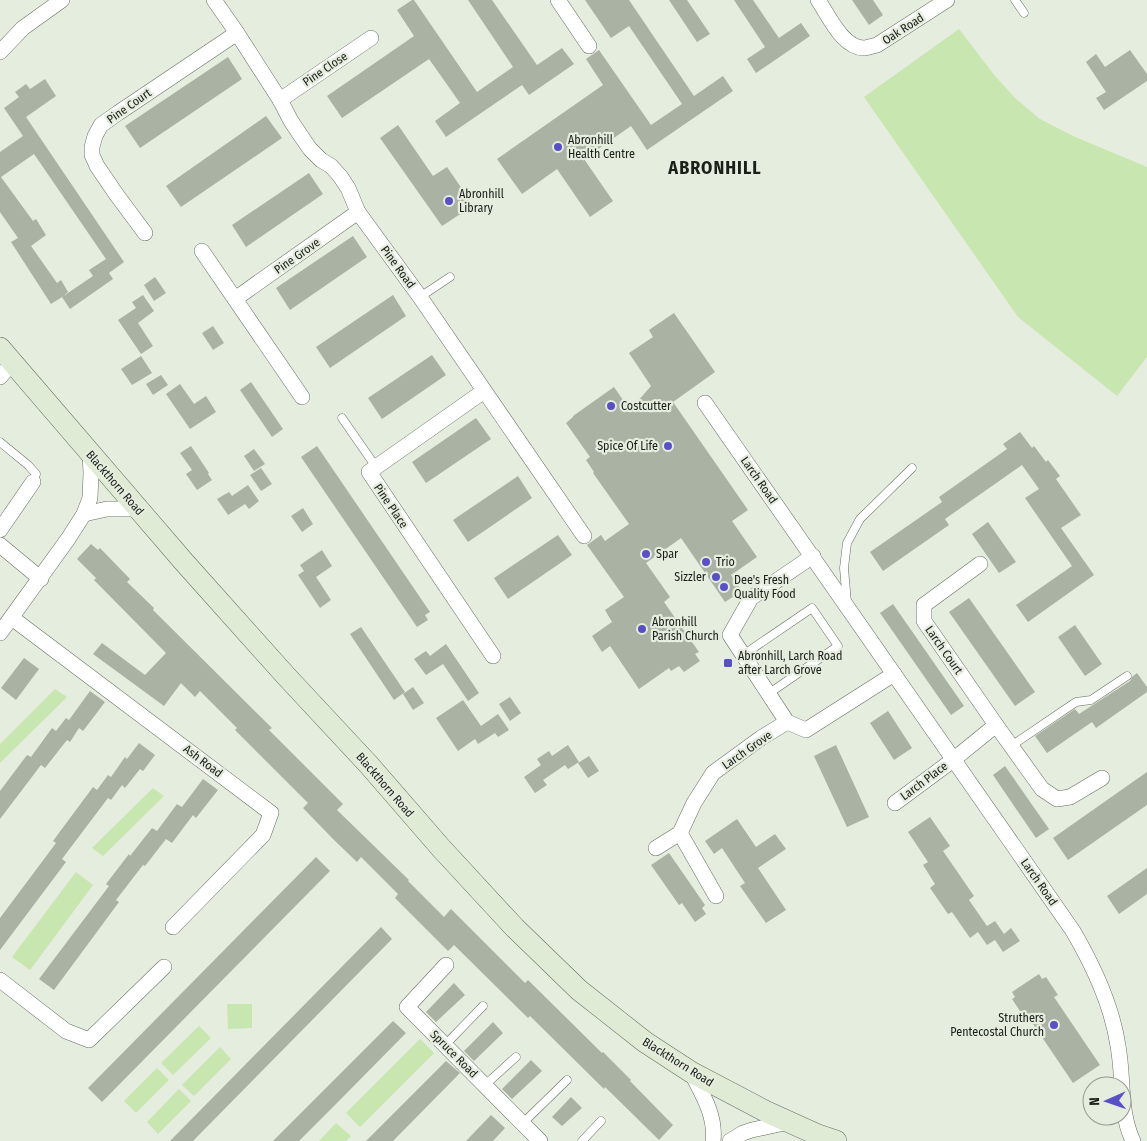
<svg xmlns="http://www.w3.org/2000/svg" width="1147" height="1141" font-family="'Fira Sans Condensed',sans-serif">
	<rect width="100%" height="100%" fill="#e5edde"/>
	<!-- green -->
	<g fill="#c8e6b0">
		<path d="M959,29L995,76L1016,99L1040,119L1073,136L1147,167V357L1117,396L1018,317L864,97Z"/>
		<path d="M55,689L67,697L0,763V744Z"/>
		<path d="M153,788L164,796L103,856L92,848Z"/>
		<path d="M76,872L93,885L30,970L12,957Z"/>
		<path d="M227,1004H252V1028L228,1029Z"/>
		<path d="M199,1026L211,1038L173,1075L161,1063Z"/>
		<path d="M420,1039L434,1053L360,1127L346,1113Z"/>
		<path d="M220,1047L231,1059L194,1096L182,1085Z"/>
		<path d="M157,1068L169,1080L136,1113L124,1101Z"/>
		<path d="M179,1089L191,1101L158,1134L147,1122Z"/>
		<path d="M336,1123L351,1136L346,1141H319Z"/>
	</g>
	<!-- building -->
	<g fill="#aab2a4" fill-rule="evenodd">
		<path d="M412,0H414L477,92L513,67L468,0H492L537,65L562,48L574,64L529,95L522,85L446,137L435,121L460,103L429,59L342,118L327,96L414,36L397,10Z"/>
		<path d="M585,0H629L694,96L723,76L733,91L647,150L631,126L584,159L613,201L590,217L557,169L522,194L497,159L603,85L586,59L599,50L651,125L682,104L629,26L611,38Z"/>
		<path d="M669,0H687L710,34L697,42Z"/>
		<path d="M734,0H753L779,38L801,23L810,36L756,73L747,59L765,47Z"/>
		<path d="M852,0H873L883,15L869,25Z"/>
		<path d="M1130,50L1147,74V81L1104,110L1096,98L1106,92L1086,62L1096,54L1105,67Z"/>
		<path d="M228,57L242,79L140,148L125,126Z"/>
		<path d="M45,79L56,96L26,117L124,262L109,273L113,279L70,309L62,297L51,304L11,242L18,238L0,212V152L23,136L4,108L19,97L15,92L26,84L30,89ZM34,154L106,259L89,270L93,276L62,297L68,292L61,280L57,283L31,246L46,235L36,219L33,221L1,177Z"/>
		<path d="M266,116L282,138L181,207L166,186Z"/>
		<path d="M398,125L433,176L447,167L471,202L466,206L468,209L442,226L380,138Z"/>
		<path d="M309,173L323,194L246,247L232,225Z"/>
		<path d="M353,236L367,257L290,310L276,288Z"/>
		<path d="M155,277L166,293L154,301L144,285Z"/>
		<path d="M143,295L154,311L138,323L153,346L141,354L118,320L136,308L132,302Z"/>
		<path d="M393,295L406,316L330,368L316,347Z"/>
		<path d="M674,313L715,372L673,402L748,510L732,521L757,557L731,575L742,591L725,602L681,538L646,563L670,597L664,602L699,652L695,654L700,661L684,672L679,666L671,671L669,668L639,689L610,646L602,652L592,636L612,622L605,610L624,597L587,545L601,535L605,541L629,524L593,473L594,472L586,460L590,457L566,423L573,417V416L614,387L630,410L651,386L629,353L653,337L649,330Z"/>
		<path d="M213,326L224,343L213,350L202,333Z"/>
		<path d="M432,355L446,375L382,419L368,398Z"/>
		<path d="M141,356L152,373L132,385L121,369Z"/>
		<path d="M161,375L168,385L153,395L146,384Z"/>
		<path d="M251,382L283,429L272,437L240,390Z"/>
		<path d="M180,384L194,404L206,396L216,412L190,429L166,394Z"/>
		<path d="M476,418L491,439L426,483L412,462Z"/>
		<path d="M1020,432L1032,448L1034,446L1046,462L1048,460L1060,476L1056,479L1081,515L1061,528L1094,575L1028,622L1016,605L1072,566L1025,498L1039,489L1022,465L945,519L949,525L883,571L870,552L942,502L939,497L1007,449L1003,444Z"/>
		<path d="M191,446L209,473L208,474L212,480L197,490L186,474L192,470L180,453Z"/>
		<path d="M317,446L430,612L425,615L428,620L417,627L301,457Z"/>
		<path d="M254,449L265,464L254,471L244,456Z"/>
		<path d="M261,468L272,484L261,491L250,475Z"/>
		<path d="M518,476L532,498L468,542L453,520Z"/>
		<path d="M248,485L259,501L249,509L245,504L228,515L217,499L229,492L232,496Z"/>
		<path d="M303,508L313,524L302,532L291,516Z"/>
		<path d="M988,522L1016,562L999,573L972,534Z"/>
		<path d="M558,535L572,555L508,599L494,578Z"/>
		<path d="M91,544L98,550L100,548L130,579L127,582L154,608L153,610L272,728L269,730L343,804L337,810L409,880L408,881L444,917L451,909L525,983L528,980L602,1053L603,1052L631,1080L630,1081L673,1125L659,1140L605,1087L604,1089L530,1016L528,1018L454,945L448,951L395,898L398,894L361,857L357,862L333,839L303,808L308,803L235,730L237,728L200,691L195,697L181,683L164,706L93,654L102,643L145,675L166,653L94,580L96,578L77,559Z"/>
		<path d="M322,550L332,566L316,577L331,600L320,608L298,575L304,571L300,565Z"/>
		<path d="M969,598L1035,692L1015,706L949,612Z"/>
		<path d="M893,604L964,706L951,715L880,613Z"/>
		<path d="M1075,625L1102,664L1085,676L1058,637Z"/>
		<path d="M361,627L405,692L394,700L350,634Z"/>
		<path d="M446,644L479,693L468,701L443,664L426,675L414,659L426,651L430,656Z"/>
		<path d="M24,658L39,669L16,700L1,688Z"/>
		<path d="M1137,673L1147,687V692L1096,728L1092,722L1047,753L1035,736L1075,709L1079,714L1130,681L1132,677Z"/>
		<path d="M413,687L424,703L413,710L403,694Z"/>
		<path d="M90,691L105,702L83,731L79,728L70,742L67,740L45,768L41,765L0,819V791L27,755L31,757L52,728L56,731L66,718L69,720Z"/>
		<path d="M510,697L521,713L510,721L499,704Z"/>
		<path d="M463,700L481,726L498,714L509,730L498,737L495,733L478,744L475,739L458,751L436,718Z"/>
		<path d="M888,711L912,748L894,760L870,723Z"/>
		<path d="M139,743L155,755L143,771L140,769L125,788L122,785L111,800L108,798L62,859L66,862L0,950V918L56,843L53,841L93,787L97,790L108,775L111,777L125,757L127,759Z"/>
		<path d="M568,745L579,762L568,769L565,765L543,780L547,785L535,793L524,777L541,765L537,759L549,751L552,756Z"/>
		<path d="M836,745L869,817L847,827L814,756Z"/>
		<path d="M589,756L599,771L588,778L578,763Z"/>
		<path d="M1005,766L1049,829L1036,838L993,775Z"/>
		<path d="M1147,772V805L1068,860L1053,838Z"/>
		<path d="M203,779L218,790L196,818L193,815L172,843L166,839L145,866L143,865L116,900L119,902L54,990L39,979L109,886L106,884L129,854L130,856L152,828L157,831L177,804L182,807Z"/>
		<path d="M930,817L950,846L943,851L974,896L969,900L987,926L995,921L1004,934L1011,928L1020,941L1003,952L995,940L998,938L987,945L978,932L970,938L952,912L948,914L930,888L935,884L923,865L928,862L908,832Z"/>
		<path d="M737,819L756,847L775,834L786,849L758,868L786,910L766,923L740,886L745,883L722,848L714,854L705,841Z"/>
		<path d="M669,853L705,905L702,908L706,914L695,922L682,903L679,905L651,865Z"/>
		<path d="M316,857L330,871L102,1102L88,1088Z"/>
		<path d="M1147,868V894L1119,914L1107,896Z"/>
		<path d="M381,927L392,939L193,1141H170Z"/>
		<path d="M1039,974L1042,979L1046,977L1058,995L1054,997L1100,1065L1073,1083L1027,1015L1024,1017L1012,999L1015,997L1012,992Z"/>
		<path d="M454,983L465,995L436,1022L426,1012Z"/>
		<path d="M393,1021L406,1033L334,1106L299,1141H273Z"/>
		<path d="M493,1022L503,1033L474,1061L464,1051Z"/>
		<path d="M531,1060L542,1071L512,1099L502,1089Z"/>
		<path d="M446,1061L460,1073L393,1141H366Z"/>
		<path d="M571,1097L582,1108L562,1126L552,1117Z"/>
		<path d="M491,1115L505,1128L493,1141H466Z"/>
	</g>
	<g fill="none" stroke-linecap="round" stroke-linejoin="round">
		<defs>
			<g id="lane">
				<path d="M1015,0L1024,13"/>
				<path d="M420,297L450,277"/>
				<path d="M342,418L376,467"/>
				<path d="M0,442L28,465L36,474L33,482"/>
				<path d="M847,603L844,568L847,543L860,519L912,468"/>
				<path d="M743,655L812,608L838,646L768,694"/>
				<path d="M1011,746L1076,702L1091,700L1127,676"/>
				<path d="M445,1045L483,1006"/>
				<path d="M485,1085L516,1057"/>
				<path d="M523,1123L567,1080"/>
				<path d="M582,1141L601,1121"/>
			</g>
			<g id="street">
				<path d="M214,0L237,33L280,100L291,121L301,136L310,149L321,160L331,166L340,176L348,188L358,212L420,297L584,536"/>
				<path d="M558,0L589,46"/>
				<path d="M818,0C829,16 843,49 865,48C869,47 873,46 877,45L947,0"/>
				<path d="M0,52L23,28L62,0"/>
				<path d="M280,100L371,38"/>
				<path d="M145,233L116,194L97,166L92,155V147L95,136L101,125L118,113L237,33"/>
				<path d="M202,251L302,397"/>
				<path d="M235,299L358,212"/>
				<path d="M0,377L13,362"/>
				<path d="M484,391L369,472L493,656"/>
				<path d="M705,403L1073,931C1094,967 1112,1005 1118,1046C1124,1078 1119,1112 1133,1141"/>
				<path d="M84,514L107,509H137"/>
				<path d="M0,530L33,482"/>
				<path d="M0,545L41,579"/>
				<path d="M813,556L751,598L730,635L787,722L806,730L894,674"/>
				<path d="M980,564L924,605V621L996,725L1042,789L1057,799L1070,797L1102,778"/>
				<path d="M12,618L271,813L263,835L173,927"/>
				<path d="M0,633L68,539L84,514L90,498L91,473L90,453"/>
				<path d="M895,803L953,760L996,725"/>
				<path d="M680,833L716,896"/>
				<path d="M656,848L680,833L694,803L713,773L761,738L787,722"/>
				<path d="M446,965L407,1007L540,1141"/>
				<path d="M0,980L66,1031L89,1040L164,967"/>
				<path d="M691,1072C702,1094 716,1115 713,1141"/>
				<path d="M730,1141L743,1133L752,1130L789,1122"/>
			</g>
			<path id="secondary" d="M0,348L184,562L287,677L369,765L441,848L515,928L579,990L645,1042L691,1072L765,1111L818,1135L836,1141"/>
		</defs>
		<!-- lane casing -->
		<use href="#lane" stroke="#666d60" stroke-width="9"/>
		<!-- street casing -->
		<use href="#street" stroke="#666d60" stroke-width="16"/>
		<!-- secondary casing -->
		<use href="#secondary" stroke="#666d60" stroke-width="22"/>
		<!-- lane -->
		<use href="#lane" stroke="#fff" stroke-width="8"/>
		<!-- street -->
		<use href="#street" stroke="#fff" stroke-width="15"/>
		<!-- secondary -->
		<use href="#secondary" stroke="#e0ebd6" stroke-width="21"/>
	</g>
	<!-- markers -->
	<g fill="#5950c8" stroke="#e5edde" stroke-width="2">
		<circle cx="558" cy="147" r="5"/>
		<circle cx="449" cy="201" r="5"/>
		<circle cx="611" cy="406" r="5"/>
		<circle cx="668" cy="446" r="5"/>
		<circle cx="646" cy="554" r="5"/>
		<circle cx="706" cy="562" r="5"/>
		<circle cx="716" cy="577" r="5"/>
		<circle cx="724" cy="587" r="5"/>
		<circle cx="642" cy="629" r="5"/>
		<rect x="723" y="658" width="10" height="10" rx="2.5"/>
		<circle cx="1054" cy="1025" r="5"/>
	</g>
	<g text-anchor="middle" dominant-baseline="central" stroke-width="4.5" stroke-linejoin="round" paint-order="stroke">
		<!-- street labels -->
		<g font-size="12" fill="#1b1e19" stroke="#e5edde">
			<text transform="translate(903 29) rotate(-33)">Oak Road</text>
			<text transform="translate(325 69) rotate(-34)">Pine Close</text>
			<text transform="translate(129 106) rotate(-35)">Pine Court</text>
			<text transform="translate(297 256) rotate(-35)">Pine Grove</text>
			<text transform="translate(398 267) rotate(54)">Pine Road</text>
			<text transform="translate(759 480) rotate(55)">Larch Road</text>
			<text transform="translate(115 483) rotate(49)">Blackthorn Road</text>
			<text transform="translate(391 506) rotate(56)">Pine Place</text>
			<text transform="translate(944 650) rotate(55)">Larch Court</text>
			<text transform="translate(747 750) rotate(-35)">Larch Grove</text>
			<text transform="translate(203 761) rotate(37)">Ash Road</text>
			<text transform="translate(924 781) rotate(-37)">Larch Place</text>
			<text transform="translate(385 785) rotate(49)">Blackthorn Road</text>
			<text transform="translate(1039 882) rotate(55)">Larch Road</text>
			<text transform="translate(454 1054) rotate(45)">Spruce Road</text>
			<text transform="translate(678 1062) rotate(32)">Blackthorn Road</text>
		</g>
		<!-- poi labels -->
		<g font-size="12" fill="#1b1e19" stroke="#e5edde" text-anchor="start">
			<text x="568" y="140">Abronhill<tspan x="568" dy="14">Health Centre</tspan></text>
			<text x="459" y="194">Abronhill<tspan x="459" dy="14">Library</tspan></text>
			<text x="621" y="406">Costcutter</text>
			<text x="658" y="446" text-anchor="end">Spice Of Life</text>
			<text x="656" y="554">Spar</text>
			<text x="716" y="562">Trio</text>
			<text x="706" y="577" text-anchor="end">Sizzler</text>
			<text x="734" y="580">Dee's Fresh<tspan x="734" dy="14">Quality Food</tspan></text>
			<text x="652" y="622">Abronhill<tspan x="652" dy="14">Parish Church</tspan></text>
			<text x="738" y="656">Abronhill, Larch Road<tspan x="738" dy="14">after Larch Grove</tspan></text>
			<text x="1044" y="1018" text-anchor="end">Struthers<tspan x="1044" dy="14">Pentecostal Church</tspan></text>
		</g>
		<!-- district labels -->
		<g font-size="18" font-weight="bold" letter-spacing="1" fill="#1b1e19" stroke="#e5edde">
			<text x="715" y="168">ABRONHILL</text>
		</g>
	</g>
	<!-- north arrow -->
	<g transform="translate(1107 1101) rotate(268)"><circle r="24" fill="#e5edde" stroke="#949a8f"/>
	<path d="M0-4L9 19L0 12L-9 19Z" fill="#5950c8"/>
	<text y="-8" font-size="14" font-weight="bold" text-anchor="middle" fill="#1b1e19">N</text>
	</g>
</svg>
